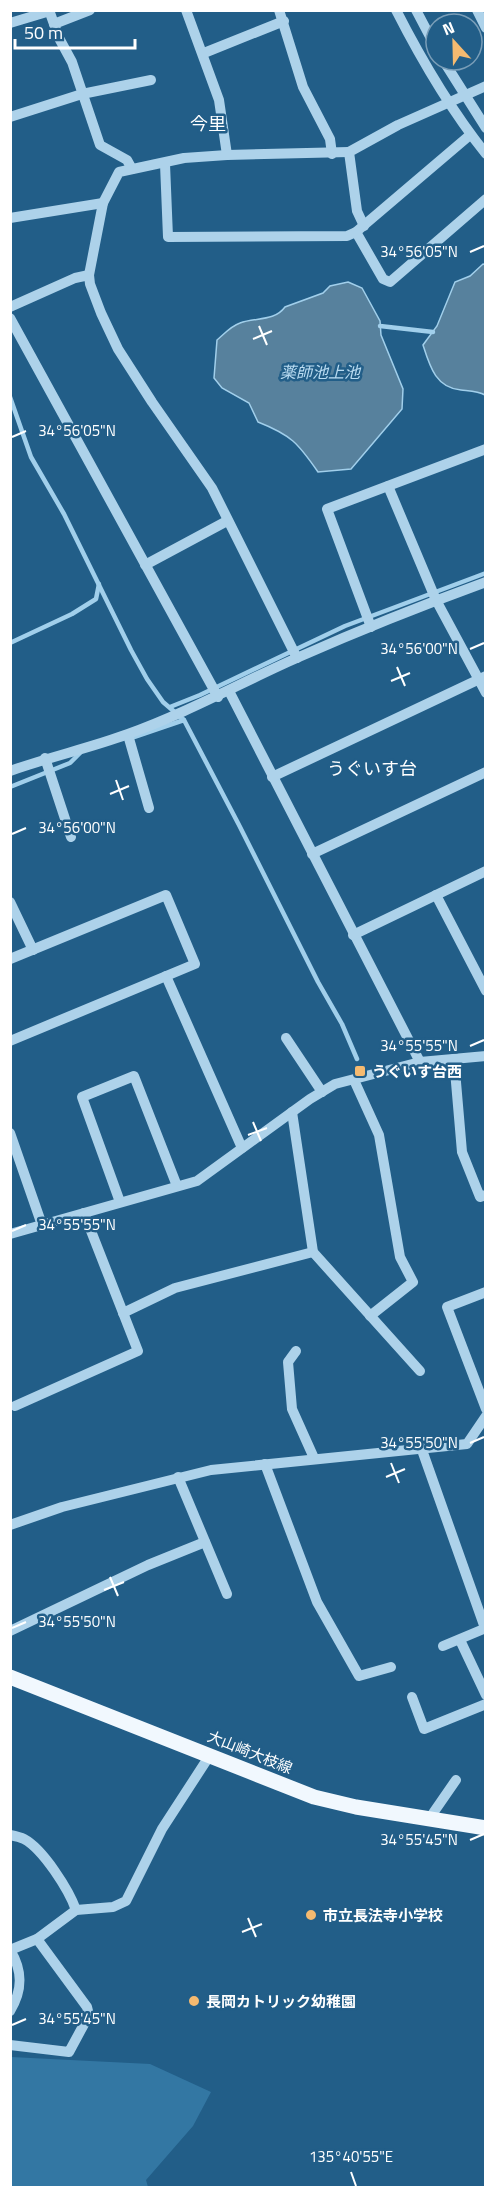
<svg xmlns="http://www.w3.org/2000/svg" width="496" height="2198" font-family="'Titillium Web','Noto Sans JP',sans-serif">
	<rect width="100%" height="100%" fill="#225e88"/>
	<!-- green -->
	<path fill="#3377a3" d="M11,2057L150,2064L211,2092L193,2126L146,2180L148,2187H11Z"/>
	<!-- water -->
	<g fill="#57819d" stroke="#a1cfeb" stroke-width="1.5">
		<path d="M483,264L486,265L485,395C478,391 470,391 461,390C436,388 430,367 423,345L437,326L455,282L470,276Z"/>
		<path d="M348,282L362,288L380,321L381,335L403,389L402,409L351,469L318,472C298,443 291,435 258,422L249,403L222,388L214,378L217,340C224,334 231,326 240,323C255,317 274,322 285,307L323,293L330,286Z"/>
	</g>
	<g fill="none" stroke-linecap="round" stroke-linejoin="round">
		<!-- stream -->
		<g stroke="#a1cfeb" stroke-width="4.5">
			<path d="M380,326L433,332"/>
			<path d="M10,397L31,457L64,514L131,650L147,679L163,702L184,720L239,825L318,982L342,1024L357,1059"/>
			<path d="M10,643L72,614L96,599L99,584"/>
			<path d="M170,707L200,695L345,626L486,573"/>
			<path d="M134,737L184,720"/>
			<path d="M10,787L70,763L80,753"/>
		</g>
		<!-- minor -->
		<g stroke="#add2ea" stroke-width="10">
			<path d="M49,10L59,38L72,62L100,145L127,160L132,169"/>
			<path d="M186,10L219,100L227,155"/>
			<path d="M279,10L303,87L330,139L332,154"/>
			<path d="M396,10C422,61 450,109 486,154"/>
			<path d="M416,10L436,48"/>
			<path d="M477,10L486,28"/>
			<path d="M10,23L50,11"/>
			<path d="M54,24L90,10"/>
			<path d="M204,53L284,21"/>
			<path d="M443,60L486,128"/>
			<path d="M10,117L82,94L151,80"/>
			<path d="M165,164L168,237L347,236L356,232L470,135"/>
			<path d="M10,218L103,203"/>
			<path d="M364,226L357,211L349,152L398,125L486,86"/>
			<path d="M356,232L383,279L390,282L486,199"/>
			<path d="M89,275L103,203L119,172L184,158L227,155L349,152"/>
			<path d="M10,307L75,278L89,275L90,284L101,313L118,349L152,402L212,488L297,658"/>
			<path d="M10,318L218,697"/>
			<path d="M388,486L436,600L486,693"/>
			<path d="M145,565L227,521"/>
			<path d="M371,627L327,509L486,449"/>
			<path d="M229,691L420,1062"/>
			<path d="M128,735L149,808"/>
			<path d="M45,758L71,837"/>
			<path d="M10,771C49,757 90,748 128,734C187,713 242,682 299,657C360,630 423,605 486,582"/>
			<path d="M272,777L486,676"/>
			<path d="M312,854L486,772"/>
			<path d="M436,895L486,991"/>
			<path d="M10,902L33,950"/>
			<path d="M353,935L486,871"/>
			<path d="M10,959L166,895L195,964L10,1041"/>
			<path d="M166,976L242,1148"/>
			<path d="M286,1038L322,1092"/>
			<path d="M454,1059L462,1152L480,1197L486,1195"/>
			<path d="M354,1080L379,1135L400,1257L413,1282L370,1316"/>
			<path d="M292,1112L313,1252L420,1371"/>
			<path d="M10,1133L42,1225"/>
			<path d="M120,1202L82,1097L134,1076L177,1186"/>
			<path d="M10,1234L197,1181L310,1099L335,1084L420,1062L486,1056"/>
			<path d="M486,1292L447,1307L486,1409"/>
			<path d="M123,1313L175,1288L313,1252"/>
			<path d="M296,1351L288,1362L292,1409L314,1458"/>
			<path d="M15,1406L138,1351L84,1213"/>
			<path d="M422,1450L485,1628"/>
			<path d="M265,1464L317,1602L359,1676L391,1667"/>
			<path d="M178,1477L227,1594"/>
			<path d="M10,1525L62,1507L211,1470L467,1444L486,1416"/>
			<path d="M10,1631L148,1565L205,1542"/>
			<path d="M460,1640L486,1695"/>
			<path d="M443,1646L486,1628"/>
			<path d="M412,1697L424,1729L486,1704"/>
			<path d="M429,1819L456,1780"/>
			<path d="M10,1835C15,1836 20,1837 24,1839C43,1849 69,1890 76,1910"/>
			<path d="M10,1950L37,1939L76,1910L113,1907L126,1901L162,1829L210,1755"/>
			<path d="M10,1950C23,1971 23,1990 10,2011"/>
			<path d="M10,2045L69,2052L89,2015L87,2007L37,1939"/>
		</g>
		<!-- major -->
		<path stroke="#f1f8fe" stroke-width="15" d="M10,1677L314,1797L356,1807L486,1828"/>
	</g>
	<!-- ticks -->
	<path fill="none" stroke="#fff" stroke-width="2" d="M470,252L484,246M259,326L267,345M253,339L272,331M12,437L26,431M470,649L484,643M397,667L405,686M391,681L410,673M116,780L123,800M110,794L129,786M12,834L26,828M470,1046L484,1040M253,1122L261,1141M248,1135L267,1128M12,1231L26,1225M470,1443L484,1437M391,1463L399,1483M386,1477L405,1469M110,1577L118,1596M104,1590L124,1582M12,1628L26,1622M470,1840L484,1834M248,1918L256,1937M242,1932L262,1924M12,2025L26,2019M351,2172L356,2186"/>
	<!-- markers -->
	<g fill="#f5ba70" stroke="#225e88" stroke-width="2">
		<rect x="354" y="1065" width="12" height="12" rx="3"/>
		<circle cx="311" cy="1915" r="6"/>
		<circle cx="194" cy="2001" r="6"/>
	</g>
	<g text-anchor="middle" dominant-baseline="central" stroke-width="5" stroke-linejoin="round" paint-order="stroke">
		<!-- poi labels -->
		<g font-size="15" font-weight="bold" fill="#fff" stroke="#225e88" text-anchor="start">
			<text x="372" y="1071">うぐいす台西</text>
			<text x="323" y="1915">市立長法寺小学校</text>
			<text x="206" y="2001">長岡カトリック幼稚園</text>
		</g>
		<!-- street labels -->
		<g font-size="15" fill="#fff" stroke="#225e88">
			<text transform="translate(250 1752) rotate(22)">大山崎大枝線</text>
		</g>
		<!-- water labels -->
		<g font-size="16" font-style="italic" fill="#b9dbf1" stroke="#225e88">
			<text x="320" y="372">薬師池上池</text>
		</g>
		<!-- quarter labels -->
		<g font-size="18" fill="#fff" stroke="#225e88">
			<text x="208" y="123">今里</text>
			<text x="372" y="768">うぐいす台</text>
		</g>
	</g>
	<g font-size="15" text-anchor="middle" fill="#fff" stroke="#225e88" stroke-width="5" stroke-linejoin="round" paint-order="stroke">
		<text x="419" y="257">34°56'05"N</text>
		<text x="77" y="436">34°56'05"N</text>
		<text x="419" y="654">34°56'00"N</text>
		<text x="77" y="833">34°56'00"N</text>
		<text x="419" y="1051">34°55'55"N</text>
		<text x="77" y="1230">34°55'55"N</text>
		<text x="419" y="1448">34°55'50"N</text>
		<text x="77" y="1627">34°55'50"N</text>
		<text x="419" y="1845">34°55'45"N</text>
		<text x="77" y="2024">34°55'45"N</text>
		<text x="351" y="2162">135°40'55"E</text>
	</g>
	<!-- border -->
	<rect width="496" height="2198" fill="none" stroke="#ffffff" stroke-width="24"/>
	<!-- north arrow -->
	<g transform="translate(454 42) rotate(338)"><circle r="28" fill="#225e88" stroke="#7a9eb8" stroke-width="1.5"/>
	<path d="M0-4.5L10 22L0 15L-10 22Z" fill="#f5ba70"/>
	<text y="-9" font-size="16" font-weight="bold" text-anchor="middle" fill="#ffffff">N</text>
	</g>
	<!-- scale -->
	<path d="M15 39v9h120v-9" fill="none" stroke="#ffffff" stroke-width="3"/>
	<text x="24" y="39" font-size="18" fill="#ffffff" stroke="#225e88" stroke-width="4.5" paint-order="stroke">50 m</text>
</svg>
